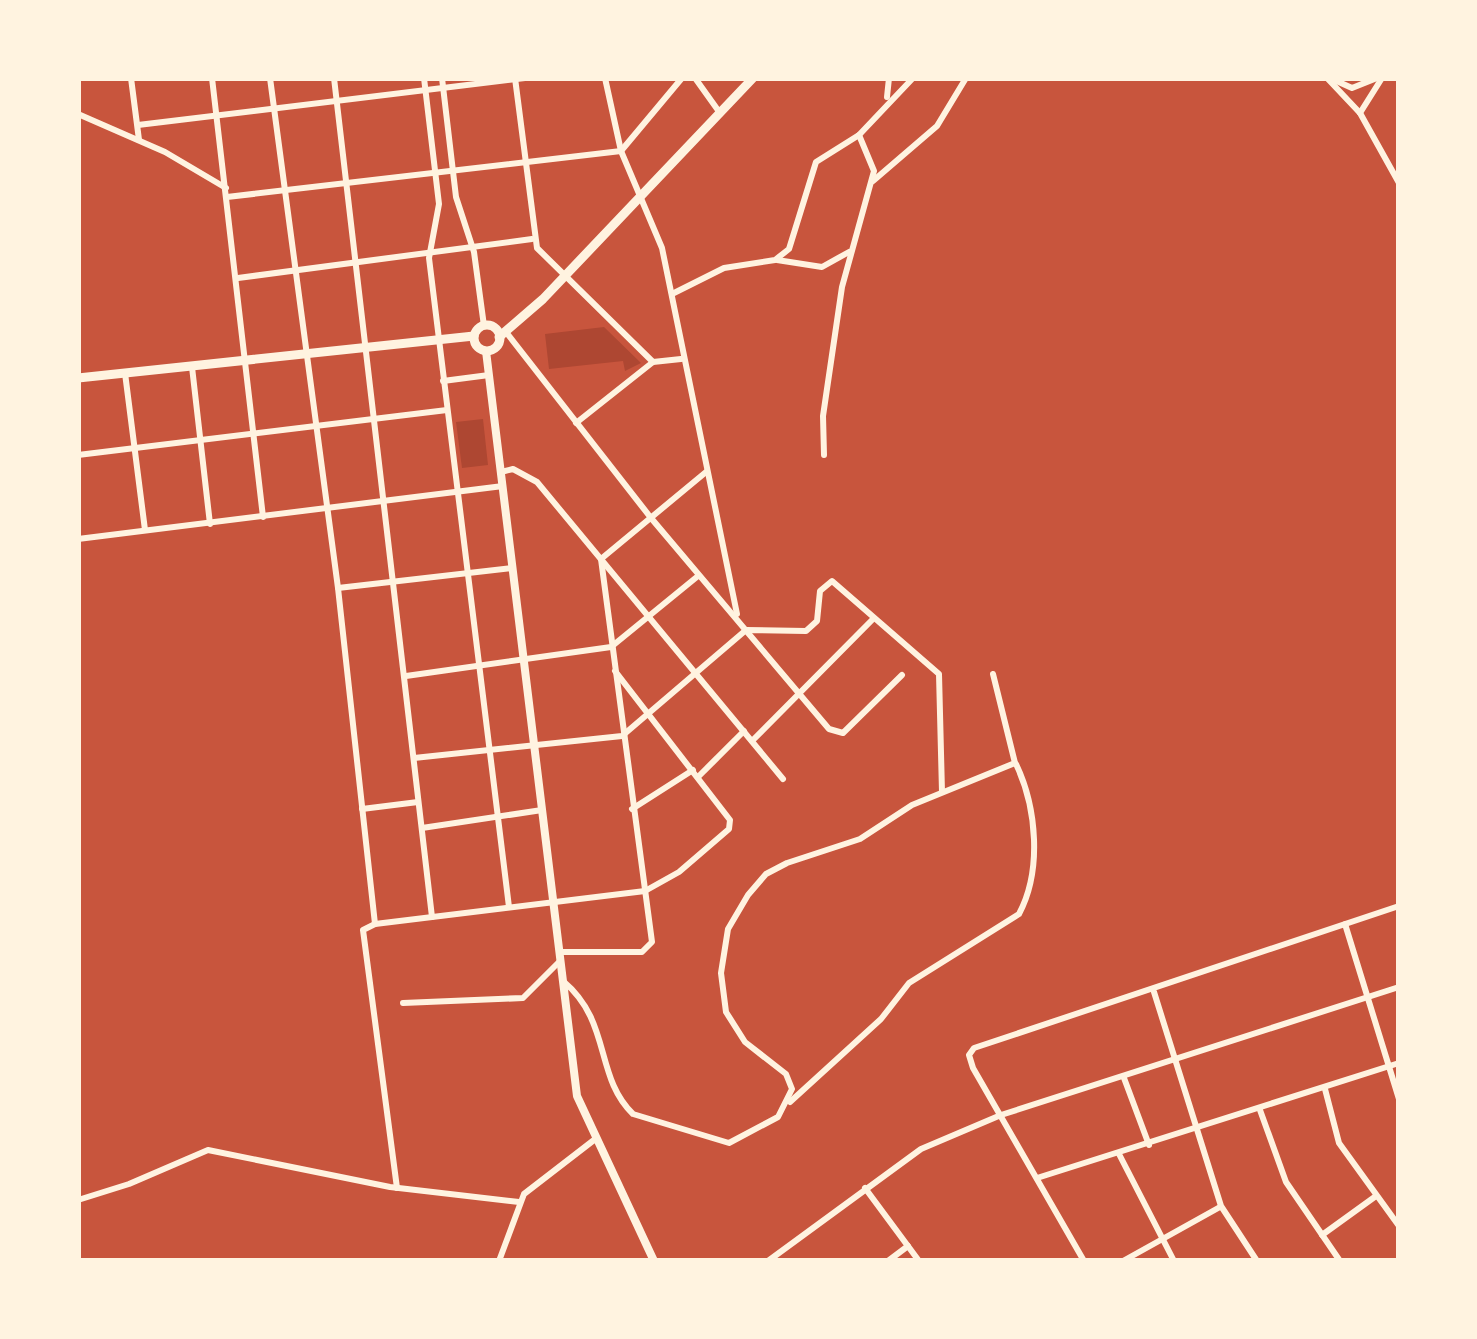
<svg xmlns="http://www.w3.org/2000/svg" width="1477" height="1339" font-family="'DejaVu Sans',sans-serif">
	<rect width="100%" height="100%" fill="#c8553d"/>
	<!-- green -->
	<g fill="#ae4732">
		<path d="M604,327L641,363L625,371L623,361L549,369L545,334Z"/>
		<path d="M483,419L488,465L462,468L456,422Z"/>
	</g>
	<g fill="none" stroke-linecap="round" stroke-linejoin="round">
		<!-- minor -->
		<g stroke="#fff3e0" stroke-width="6">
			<path d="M131,78L139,140"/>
			<path d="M212,78L263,517"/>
			<path d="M270,78L338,588L375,924"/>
			<path d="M334,78L432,917"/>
			<path d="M424,78L439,204L429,258L509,907"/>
			<path d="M442,78L456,197L474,252L484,326"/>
			<path d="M515,78L537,248L653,362"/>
			<path d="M605,78L621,151L662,248L737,614"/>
			<path d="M695,78L720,113"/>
			<path d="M1327,78L1360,113L1399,183"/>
			<path d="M1332,79L1352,88L1377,78"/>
			<path d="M887,97L889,78"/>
			<path d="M1360,113L1382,78"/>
			<path d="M78,114L165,152L226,188"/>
			<path d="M138,125L525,78"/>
			<path d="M873,181L937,126L966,78"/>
			<path d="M227,197L621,151L682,78"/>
			<path d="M777,260L822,267L849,252"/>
			<path d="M238,278L532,239"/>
			<path d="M672,294L724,268L775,260L789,249L816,162L859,135L913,78"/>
			<path d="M506,332L651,518L829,729L843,733L902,675"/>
			<path d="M192,367L210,524"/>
			<path d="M125,373L145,530"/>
			<path d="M443,381L489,375"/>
			<path d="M576,423L653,362L681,359"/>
			<path d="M78,455L447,410"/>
			<path d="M824,455L823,416L842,287L874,171L859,135"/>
			<path d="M501,472L513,469L537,482L783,779"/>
			<path d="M78,539L503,486"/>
			<path d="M338,588L512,568"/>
			<path d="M406,676L611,647L698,576"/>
			<path d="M752,741L872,620"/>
			<path d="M414,758L622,736L746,630L806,631L817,621L820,591L832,581L939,674L942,792"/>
			<path d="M698,777L744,731"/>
			<path d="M362,809L418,802"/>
			<path d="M632,809L693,770"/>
			<path d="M422,828L542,810"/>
			<path d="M1345,924L1399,1099"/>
			<path d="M560,952H642L652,942L601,559L706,472"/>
			<path d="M563,981C612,1022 594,1076 633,1114L729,1143L778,1117L792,1089L786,1074L745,1042L726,1012L721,973L728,929L748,895L766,874L787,863L860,839L912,805L1015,763L993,674"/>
			<path d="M1154,992L1221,1206L1257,1261"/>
			<path d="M403,1003L523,998L560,961"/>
			<path d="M1124,1078L1149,1145"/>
			<path d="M1325,1089L1339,1143L1399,1226"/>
			<path d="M790,1102L881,1019L909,983L1019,914C1042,871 1037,808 1016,764"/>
			<path d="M1260,1110L1286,1182L1340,1261"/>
			<path d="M1119,1154L1174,1261"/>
			<path d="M1037,1178L1399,1063"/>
			<path d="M397,1188L363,930L375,924L645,891L679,872L729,829L730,820L615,671"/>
			<path d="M865,1188L919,1261"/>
			<path d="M78,1200L129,1184L208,1150L390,1187L519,1202"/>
			<path d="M1322,1235L1376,1196"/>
			<path d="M499,1261L524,1194L594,1140"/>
			<path d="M670,1261H682"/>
			<path d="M768,1261L921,1149L1001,1115L1399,987"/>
			<path d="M888,1261L908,1246"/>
			<path d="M1084,1261L973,1068L969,1055L974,1048L1399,906"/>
			<path d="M1123,1261L1220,1207"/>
		</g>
		<!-- secondary -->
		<path stroke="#fff3e0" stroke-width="8" d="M486,351L577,1096L654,1261"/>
		<!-- trunk -->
		<g stroke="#fff3e0" stroke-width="9">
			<circle cx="487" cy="338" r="13"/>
			<path d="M499,337L543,299L753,78"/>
			<path d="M78,378L474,336"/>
		</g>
	</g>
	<!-- border -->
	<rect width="1477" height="1339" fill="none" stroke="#fff3e0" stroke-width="162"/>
</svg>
